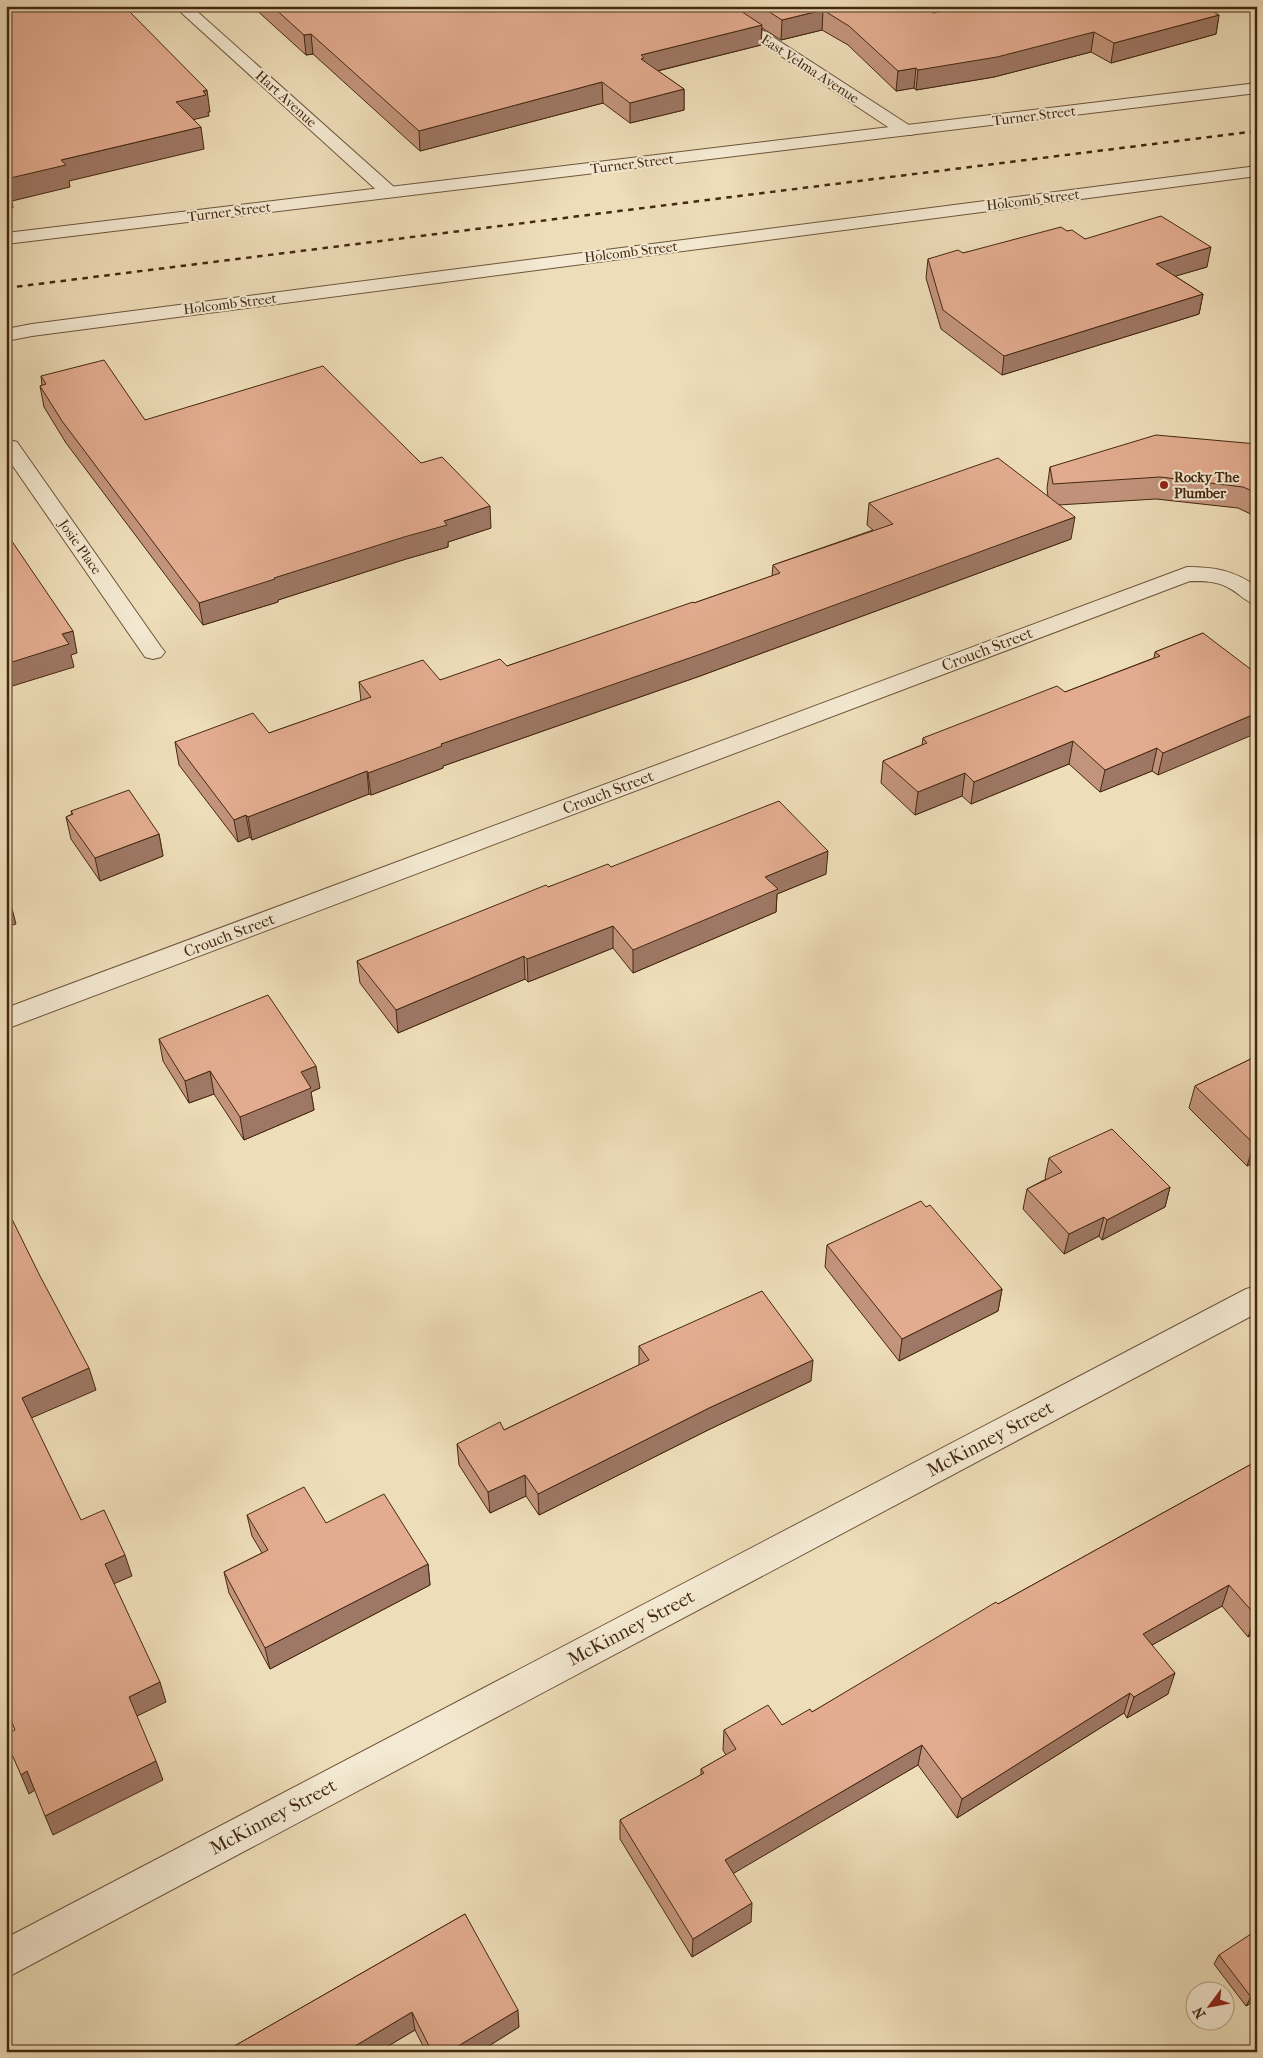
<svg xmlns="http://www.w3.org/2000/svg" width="1263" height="2058" font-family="'IM FELL French Canon',serif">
	<rect width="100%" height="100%" fill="#eeddb9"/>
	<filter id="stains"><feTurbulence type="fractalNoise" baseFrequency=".004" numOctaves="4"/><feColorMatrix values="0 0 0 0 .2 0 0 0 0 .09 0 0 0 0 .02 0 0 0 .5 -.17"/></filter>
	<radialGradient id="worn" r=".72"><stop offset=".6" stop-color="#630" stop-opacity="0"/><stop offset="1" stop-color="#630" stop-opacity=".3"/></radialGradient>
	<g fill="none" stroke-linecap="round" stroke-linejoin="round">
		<defs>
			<g id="minor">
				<path d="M174,6H191L395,188L398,192L395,196L389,197L383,196Z"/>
				<path d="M706,6H725L912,127L915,131L912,135H900Z"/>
				<path d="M10,440L17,442L161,647L165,652L161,657L153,659L145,657L6,456V441Z"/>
				<path d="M1187,567C1214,567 1234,570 1257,587V605C1245,602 1239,593 1229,588C1217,581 1204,581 1190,581L6,1029V1008Z"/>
				<path d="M1257,1286V1313L6,1978V1938L1246,1289Z"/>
			</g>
			<g id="tertiary">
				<path d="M1257,83V93L6,244V233Z"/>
				<path d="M1257,166V176L32,336L6,341V329L32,324Z"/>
			</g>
		</defs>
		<!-- minor casing -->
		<use href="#minor" stroke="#6e553a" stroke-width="2"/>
		<!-- tertiary casing -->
		<use href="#tertiary" stroke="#6e553a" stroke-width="2"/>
		<!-- minor -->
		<use href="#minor" fill="#f4e9d2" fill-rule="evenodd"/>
		<!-- tertiary -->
		<use href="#tertiary" fill="#f4e9d2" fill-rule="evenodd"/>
		<!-- rail -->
		<path stroke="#442810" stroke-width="2.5" stroke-dasharray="5.5 5.5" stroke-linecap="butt" d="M6,288L1257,131"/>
	</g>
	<!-- wall -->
	<g fill="#c3947c" stroke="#442810">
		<path d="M252,6H923L934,13L1219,15L1216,34L1111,63L1091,52L994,77L916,90L914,88L896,91L848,45L822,30L781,40L762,28L761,45L658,71L684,89V110L630,123L603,103L420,151L313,54L306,55Z"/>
		<path d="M1067,231L1085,239L1207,267L1175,276L1203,294L1199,314L1002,375L941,329L926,278L928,259L963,253Z"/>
		<path d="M41,376L145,420L421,463L491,528L448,542V547L406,559L278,600V602L203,625L66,443L44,407L40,386L42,385Z"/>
		<path d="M1257,444V517L1238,508L1156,499L1058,505L1071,539L700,676L443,766V768L371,795L369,794L252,840L250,837L238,842L179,765L175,742L269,733L361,701L359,682L440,680L507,666L694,603L772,576L773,565L873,530L867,525L869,503L1048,497L1047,488L1050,467Z"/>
		<path d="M1203,633L1158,775L1152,771L1100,792L1069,764L971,804L962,796L915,815L881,783L883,761L922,745L923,738L1065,692L1154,658L1155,652Z"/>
		<path d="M71,811L159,834L163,856L100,881L71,839L66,817L72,814Z"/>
		<path d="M611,867L826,874L777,894L776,912L633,973L613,948L528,982L525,979L398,1033L360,983L357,961L548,887Z"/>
		<path d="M159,1039L320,1088L311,1092L314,1110L244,1140L214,1094L189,1103L163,1061Z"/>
		<path d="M1257,1056V1161L1247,1166L1189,1108L1195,1086Z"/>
		<path d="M1049,1158L1170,1187L1165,1207L1102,1240L1099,1236L1064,1254L1023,1209L1027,1189L1046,1179L1045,1178Z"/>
		<path d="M926,1207L1002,1289L998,1311L899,1361L825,1267L827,1245Z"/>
		<path d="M639,1346L811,1381L708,1430L539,1515L526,1496L490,1513L459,1465L457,1444L504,1430L639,1365Z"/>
		<path d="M1257,1461V1631L1248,1637L1222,1606L1152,1645L1168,1694L1127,1718L1124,1713L957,1818L918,1765L733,1873L751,1922L692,1957L620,1839V1820L701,1775V1769L726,1755L723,1750L724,1730L782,1725L812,1712L998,1604Z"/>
		<path d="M247,1515L326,1523L428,1564L430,1585L270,1669L229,1593L224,1572L262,1553L252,1536Z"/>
		<path d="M465,1914L519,2027L479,2052H426L415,2030L378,2052H224Z"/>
		<path d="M1219,1955L1257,1999L1246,2006L1214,1964Z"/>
	</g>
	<!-- shaded-wall -->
	<g fill="#9f7865" stroke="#442810">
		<path d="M823,10L822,30L781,40L782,20Z"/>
		<path d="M1219,15L1216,34L1111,63L1114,43Z"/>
		<path d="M762,25L761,45L644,74L641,55Z"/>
		<path d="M1094,32L1091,52L994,77L916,90L918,70Z"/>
		<path d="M311,34L313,54L306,55L304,35Z"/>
		<path d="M916,68L914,88L896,91L898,71Z"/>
		<path d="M602,82L603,103L420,151L419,131Z"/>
		<path d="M684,89V110L630,123V103Z"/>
		<path d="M207,90L210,112H208L209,116L179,123L176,102Z"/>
		<path d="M201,127L204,149L69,181L70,187L12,201L13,208L6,210V179L61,160Z"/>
		<path d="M1211,247L1207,267L1152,283L1156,264Z"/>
		<path d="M1203,294L1199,314L1002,375L1004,356Z"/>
		<path d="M490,506L491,528L448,542V547L406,559L278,600V602L203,625L199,603L444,521Z"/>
		<path d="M1075,517L1071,539L700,676L443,766V768L371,795L368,773L441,744Z"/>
		<path d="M73,631L77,653L71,655L74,667L6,688V664L62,634Z"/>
		<path d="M1257,713V733L1158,775L1163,753Z"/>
		<path d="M1073,741L1069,764L971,804L974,782Z"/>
		<path d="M1157,748L1152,771L1100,792L1105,770Z"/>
		<path d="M367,771L369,794L252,840L248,817Z"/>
		<path d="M965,773L962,796L915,815L918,792Z"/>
		<path d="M246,815L250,837L238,842L234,820Z"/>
		<path d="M159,834L163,856L100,881L95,858Z"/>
		<path d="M828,851L826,874L777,894L776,912L633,973V950L765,877Z"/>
		<path d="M10,901L16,924L6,927V902Z"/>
		<path d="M613,926V948L528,982L527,959Z"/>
		<path d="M524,956L525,979L398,1033L396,1010Z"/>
		<path d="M316,1066L320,1088L311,1092L314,1110L244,1140L240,1117L301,1072Z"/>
		<path d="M210,1071L214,1094L189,1103L185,1081Z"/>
		<path d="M1257,1142V1161L1247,1166L1254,1144Z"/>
		<path d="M1170,1187L1165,1207L1102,1240L1107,1220Z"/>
		<path d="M1104,1217L1099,1236L1064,1254L1069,1234Z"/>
		<path d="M1002,1289L998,1311L899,1361L902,1339Z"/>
		<path d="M813,1360L811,1381L708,1430L539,1515L538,1494L709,1408Z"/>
		<path d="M89,1368L96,1390L29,1419L22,1398Z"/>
		<path d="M525,1475L526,1496L490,1513L488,1492Z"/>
		<path d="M125,1555L132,1576L111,1585L105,1564Z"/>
		<path d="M428,1564L430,1585L270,1669L265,1648Z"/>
		<path d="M1229,1585L1222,1606L1136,1654L1143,1634Z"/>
		<path d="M1256,1616H1257V1631L1248,1637Z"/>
		<path d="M1175,1673L1168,1694L1127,1718L1134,1697Z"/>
		<path d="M160,1682L166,1702L135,1717L129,1697Z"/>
		<path d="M1130,1693L1124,1713L957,1818L962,1799Z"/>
		<path d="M922,1745L918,1765L724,1879L725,1860Z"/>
		<path d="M156,1761L163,1780L53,1835L45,1816Z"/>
		<path d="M27,1771L35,1790L29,1794L21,1775Z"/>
		<path d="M752,1903L751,1922L692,1957L693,1939Z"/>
		<path d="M1257,1993V1999L1246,2006L1251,1997Z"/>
		<path d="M518,2010L519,2027L479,2052H448Z"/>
		<path d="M412,2012L415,2030L378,2052H345Z"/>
	</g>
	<!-- building -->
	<g fill="#e3ac90" stroke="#442810">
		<path d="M6,6H124L207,90L203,91L206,95L176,102L201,127L61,160L66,165L6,179Z"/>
		<path d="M272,6H733L762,25L641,55L644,58L641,59L684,89L630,103L602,82L419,131L311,34L304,35Z"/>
		<path d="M760,6H923L934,13L960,6H1203L1219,15L1114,43L1094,32L997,57L918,70L916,68L898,71L849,26L823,10L782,20Z"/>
		<path d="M1161,216L1211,247L1156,264L1203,294L1004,356L943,310L928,259L958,250L963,253L1061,227L1067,231L1072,230L1085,239Z"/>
		<path d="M104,360L145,420L323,366L421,463L442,457L490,506L444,521L447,525L404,537L274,578L275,579L199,603L62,421L40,386L46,384L41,376Z"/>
		<path d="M1156,435L1257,444V493L1243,487L1160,477L1053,484L1050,467Z"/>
		<path d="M998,458L1075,517L701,654L441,744L442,746L368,773L367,771L248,817L246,815L234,820L175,742L253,713L269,733L371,697L359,682L423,660L440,680L500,659L507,666L693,602L694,603L780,573L773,565L893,524L869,503Z"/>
		<path d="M6,529L11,537H9L73,631L62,634L69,644L6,664Z"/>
		<path d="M1203,633L1257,674V713L1163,753L1157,748L1105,770L1073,741L974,782L965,773L918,792L883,761L927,743L923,738L1057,686L1065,692L1160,656L1155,652Z"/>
		<path d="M129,790L159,834L95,858L66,817L73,814L71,811Z"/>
		<path d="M779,801L828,851L765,877L778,889L633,950L613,926L527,959L524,956L396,1010L357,961L546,885L548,887L608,864L611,867Z"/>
		<path d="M6,894L10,901L6,902Z"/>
		<path d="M268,995L316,1066L301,1072L311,1088L240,1117L210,1071L185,1081L159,1039Z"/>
		<path d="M1257,1056V1142L1254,1144L1195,1086Z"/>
		<path d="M1112,1129L1170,1187L1107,1220L1104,1217L1069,1234L1027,1189L1062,1172L1049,1158Z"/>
		<path d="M921,1201L926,1207L930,1205L1002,1289L902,1339L827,1245Z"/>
		<path d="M6,1207L40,1276L89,1368L22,1398L81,1520L104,1510L125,1555L105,1564L160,1682L129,1697L156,1761L45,1816L27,1771L21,1775L6,1741V1734L15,1730L6,1707Z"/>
		<path d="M762,1291L813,1360L709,1408L538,1494L525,1475L488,1492L457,1444L500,1422L504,1430L649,1360L639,1346Z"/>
		<path d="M1257,1461V1616H1256L1229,1585L1143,1634L1175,1673L1134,1697L1130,1693L962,1799L922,1745L725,1860L752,1903L693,1939L620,1820L704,1773L701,1769L736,1749L724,1730L768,1705L782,1725L810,1709L812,1712L996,1602L998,1604Z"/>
		<path d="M304,1487L326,1523L384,1494L428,1564L265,1648L224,1572L268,1550L247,1515Z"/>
		<path d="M465,1914L518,2010L448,2052H432L412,2012L345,2052H224Z"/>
		<path d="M1254,1932L1257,1934V1993L1251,1997L1219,1955Z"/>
	</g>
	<!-- markers -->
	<circle fill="#8f2418" stroke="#f4e9d2" stroke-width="2" cx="1164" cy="485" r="5"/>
	<g text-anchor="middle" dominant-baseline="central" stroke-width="4" stroke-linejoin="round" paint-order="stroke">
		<!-- far-street labels -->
		<g font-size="14" fill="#442810" stroke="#f4e9d2">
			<text transform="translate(810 69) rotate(33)">East Velma Avenue</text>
			<text transform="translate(286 99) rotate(42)">Hart Avenue</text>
			<text transform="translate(1034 116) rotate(-7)">Turner Street</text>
			<text transform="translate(632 164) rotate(-7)">Turner Street</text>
			<text transform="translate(1033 200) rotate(-7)">Holcomb Street</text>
			<text transform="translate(229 212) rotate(-7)">Turner Street</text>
			<text transform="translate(631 252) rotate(-7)">Holcomb Street</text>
			<text transform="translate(230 304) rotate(-7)">Holcomb Street</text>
			<text transform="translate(80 547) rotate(55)">Josie Place</text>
		</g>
		<!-- far-poi labels -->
		<g font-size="14" font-weight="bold" fill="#442810" stroke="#f4e9d2" text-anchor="start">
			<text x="1174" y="477">Rocky The<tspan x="1174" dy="16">Plumber</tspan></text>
		</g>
		<!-- street labels -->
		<g font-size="16" fill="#442810" stroke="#f4e9d2">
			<text transform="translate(987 649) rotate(-21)">Crouch Street</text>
			<text transform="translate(608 792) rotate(-21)">Crouch Street</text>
			<text transform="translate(229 935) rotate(-21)">Crouch Street</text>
		</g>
		<!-- near-street labels -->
		<g font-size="19" fill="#442810" stroke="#f4e9d2">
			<text transform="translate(990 1439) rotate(-28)">McKinney Street</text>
			<text transform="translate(631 1628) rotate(-28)">McKinney Street</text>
			<text transform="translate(273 1817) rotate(-28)">McKinney Street</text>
		</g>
	</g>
	<!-- margin -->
	<rect width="1263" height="2058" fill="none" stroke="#eeddb9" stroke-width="25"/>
	<rect x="8" y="8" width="1248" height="2043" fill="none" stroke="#442810" stroke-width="2.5"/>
	<rect x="12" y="12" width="1238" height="2033" fill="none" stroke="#442810"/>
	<!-- north arrow -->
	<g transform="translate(1210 2006) rotate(238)"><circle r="24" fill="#f4e9d2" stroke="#ae9c84"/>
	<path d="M0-4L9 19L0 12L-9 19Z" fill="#8f2418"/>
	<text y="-8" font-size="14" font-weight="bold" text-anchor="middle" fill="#442810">N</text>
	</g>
	<rect width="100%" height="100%" filter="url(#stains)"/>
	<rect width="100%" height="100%" fill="url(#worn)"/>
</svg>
